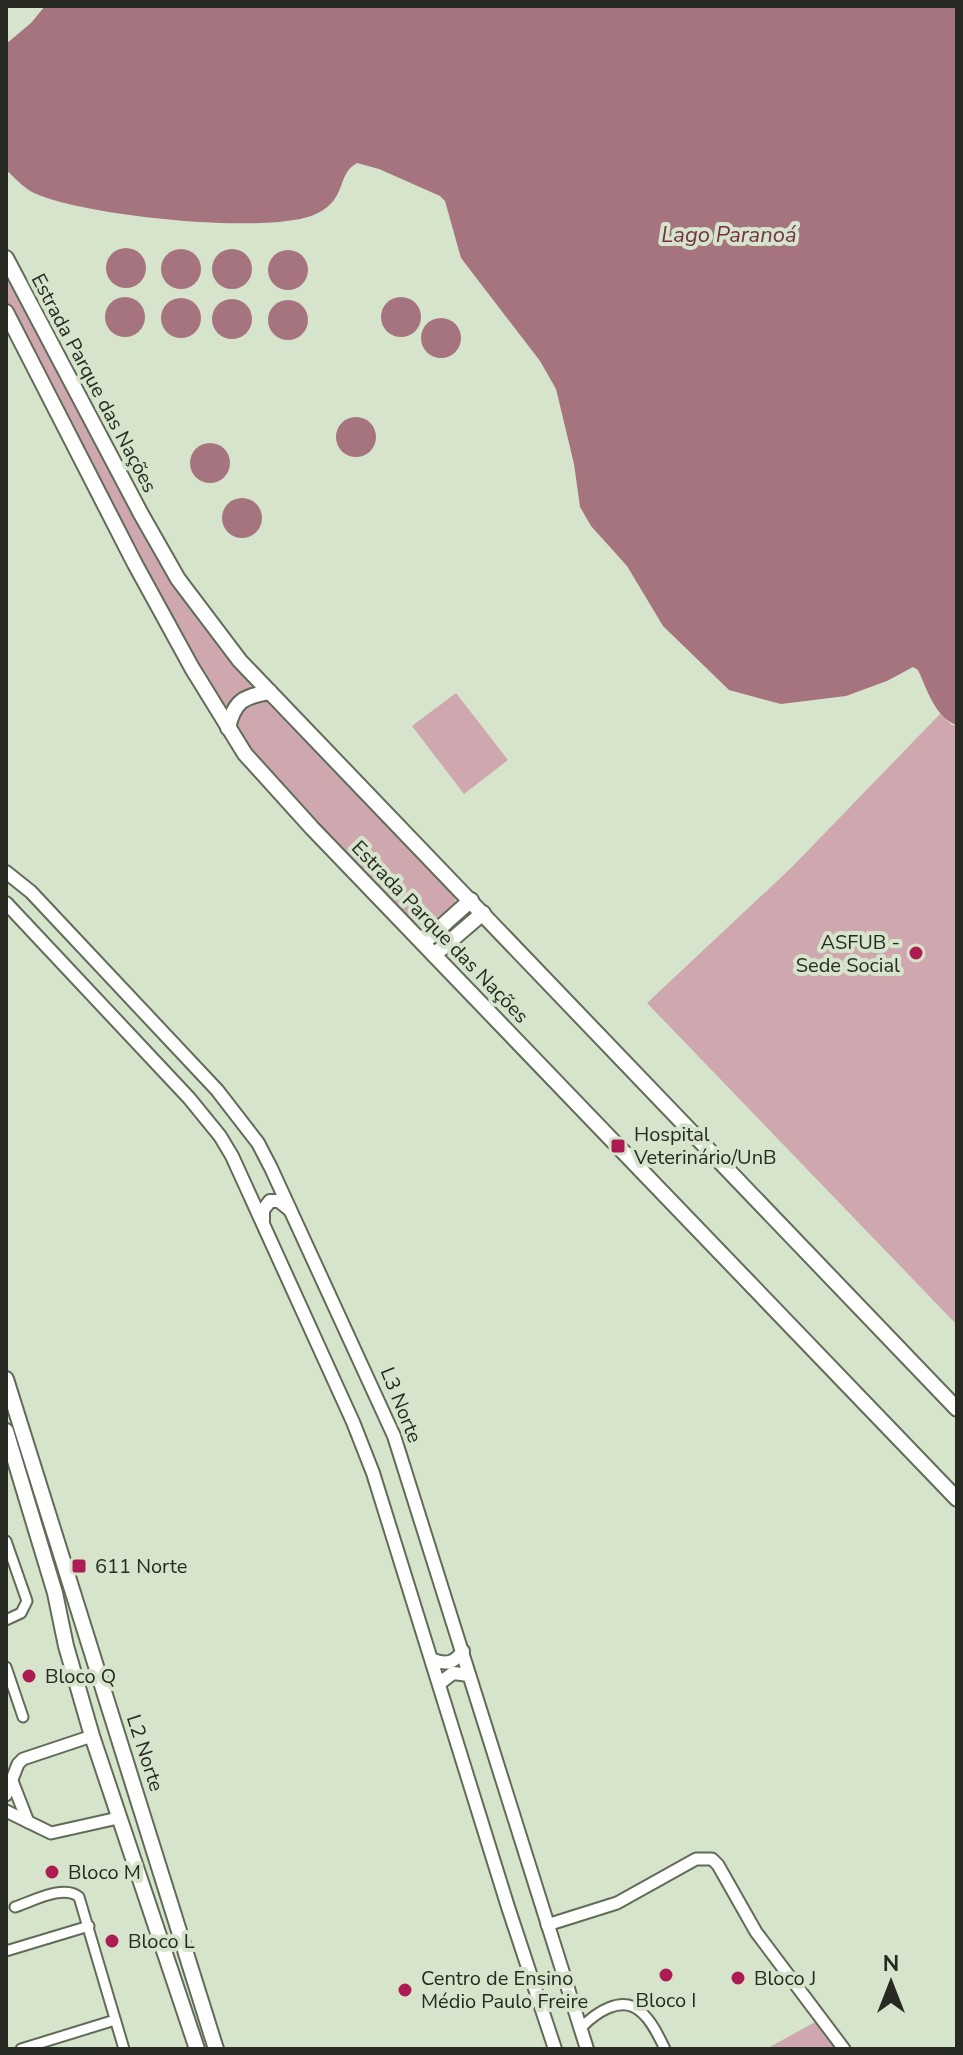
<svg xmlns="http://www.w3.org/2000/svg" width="963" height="2055" font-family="'Nunito Sans',sans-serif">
	<rect width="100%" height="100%" fill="#d7e4cc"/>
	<!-- green -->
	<g fill="#cfa7af">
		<path d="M6,273L130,510L162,567L220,646L254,684L225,710L167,608L6,300Z"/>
		<path d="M456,693L508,760L464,794L412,726Z"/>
		<path d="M263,699L270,701L456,894L455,905C438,921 431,936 409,918L303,808L243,738L236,723L244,705Z"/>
		<path d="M940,714L952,725H957V1325L647,1003L792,867Z"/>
		<path d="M817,2021L838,2049H766Z"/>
	</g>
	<!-- water -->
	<g fill="#a6747f">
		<path d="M45,6H957V725C935,718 927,689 918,670L913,667L887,681L846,696L781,704L729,690L663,626L627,566L591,526L580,507L574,464L556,389L540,361L461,258L445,201L440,196L379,169L357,163C335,175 349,202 311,216C260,234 84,216 34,193C24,188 15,178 6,170V44L31,23Z"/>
		<circle cx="126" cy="268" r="20"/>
		<circle cx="181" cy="269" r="20"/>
		<circle cx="232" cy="269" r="20"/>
		<circle cx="288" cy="270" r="20"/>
		<circle cx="125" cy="317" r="20"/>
		<circle cx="401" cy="317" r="20"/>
		<circle cx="181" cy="318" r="20"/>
		<circle cx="232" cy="319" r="20"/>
		<circle cx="288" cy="320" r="20"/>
		<circle cx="441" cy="338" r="20"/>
		<circle cx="356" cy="437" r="20"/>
		<circle cx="210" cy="463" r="20"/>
		<circle cx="242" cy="518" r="20"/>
	</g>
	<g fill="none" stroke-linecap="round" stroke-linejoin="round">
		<defs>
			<g id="minor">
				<path d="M6,1541L27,1601L21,1613L6,1620"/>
				<path d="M6,1667L23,1717"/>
				<path d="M15,1907C33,1901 64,1884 79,1897L124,2049"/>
				<path d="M6,1951L89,1926"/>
				<path d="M581,2028C595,2013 622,1994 641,2012C652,2021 659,2037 665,2049"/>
				<path d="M21,2049L115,2020"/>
			</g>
			<g id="tertiary">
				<path d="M12,1781L28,1822"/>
				<path d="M6,1795L18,1764L23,1759L92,1736"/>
				<path d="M6,1811L51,1833L118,1818"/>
				<path d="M547,1925L617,1903L696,1859H712L718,1865L756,1932L844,2049"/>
			</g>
			<g id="secondary">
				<path d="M6,872L31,892L217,1090L258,1143L271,1168L394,1436L587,2049"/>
				<path d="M6,903L189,1098L220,1136L232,1156L353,1422L373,1473L508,1907L555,2049"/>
				<path d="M263,1221V1210L270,1201H279L290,1210"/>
				<path d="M433,1660C447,1665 454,1663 463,1651"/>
				<path d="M440,1683L453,1673L469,1675"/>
			</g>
			<g id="primary">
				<path d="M6,1379L216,2049"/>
				<path d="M6,1431L55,1593L66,1646L92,1736L197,2049"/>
			</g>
			<g id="trunk">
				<path d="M6,258L141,514L178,579L240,661L957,1409"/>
				<path d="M6,312L135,564L192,668L245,754L312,828L957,1499"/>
				<path d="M228,728C234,701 244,696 270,692"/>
				<path d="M423,943L471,900"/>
				<path d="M434,955L483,913"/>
			</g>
		</defs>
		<!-- minor casing -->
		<use href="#minor" stroke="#616c58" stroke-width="13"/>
		<!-- tertiary casing -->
		<use href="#tertiary" stroke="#616c58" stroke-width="15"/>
		<!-- secondary casing -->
		<use href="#secondary" stroke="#616c58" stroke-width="16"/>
		<!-- primary casing -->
		<use href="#primary" stroke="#616c58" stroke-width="18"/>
		<!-- trunk casing -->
		<use href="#trunk" stroke="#616c58" stroke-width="18"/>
		<!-- minor -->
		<use href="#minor" stroke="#fff" stroke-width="9"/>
		<!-- tertiary -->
		<use href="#tertiary" stroke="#fff" stroke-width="11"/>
		<!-- secondary -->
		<use href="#secondary" stroke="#fff" stroke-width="12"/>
		<!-- primary -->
		<use href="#primary" stroke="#fff" stroke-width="14"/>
		<!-- trunk -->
		<use href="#trunk" stroke="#fff" stroke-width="14"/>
	</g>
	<!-- markers -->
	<g fill="#ac1c53" stroke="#d7e4cc" stroke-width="3">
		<circle cx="916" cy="953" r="8"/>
		<rect x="610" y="1138" width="16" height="16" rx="4"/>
		<rect x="71" y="1558" width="16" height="16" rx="4"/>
		<circle cx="29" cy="1676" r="8"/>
		<circle cx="52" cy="1872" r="8"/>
		<circle cx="112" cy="1941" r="8"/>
		<circle cx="666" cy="1975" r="8"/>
		<circle cx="738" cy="1978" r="8"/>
		<circle cx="405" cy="1990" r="8"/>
	</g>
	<g text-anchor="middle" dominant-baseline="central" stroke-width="8" stroke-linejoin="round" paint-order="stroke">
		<!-- street labels -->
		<g font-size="20" fill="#262a22" stroke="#d7e4cc">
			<text transform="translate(94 383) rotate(62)">Estrada Parque das Nações</text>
			<text transform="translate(440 932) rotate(46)">Estrada Parque das Nações</text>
			<text transform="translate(401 1405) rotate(68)">L3 Norte</text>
			<text transform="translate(145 1753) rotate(72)">L2 Norte</text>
		</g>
		<!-- poi labels -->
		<g font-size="20" fill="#262a22" stroke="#d7e4cc" text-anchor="start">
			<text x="900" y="942" text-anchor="end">ASFUB -<tspan x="900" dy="23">Sede Social</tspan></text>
			<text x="634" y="1134">Hospital<tspan x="634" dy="23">Veterinário/UnB</tspan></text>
			<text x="95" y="1566">611 Norte</text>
			<text x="45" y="1676">Bloco Q</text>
			<text x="68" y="1872">Bloco M</text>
			<text x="128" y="1941">Bloco L</text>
			<text x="421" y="1978">Centro de Ensino<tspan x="421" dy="23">Médio Paulo Freire</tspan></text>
			<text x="754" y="1978">Bloco J</text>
			<text x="666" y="2000" text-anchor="middle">Bloco I</text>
		</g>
		<!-- water labels -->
		<g font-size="22" font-style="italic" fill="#753245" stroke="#d7e4cc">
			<text x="729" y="235">Lago Paranoá</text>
		</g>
	</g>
	<!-- border -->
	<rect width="963" height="2055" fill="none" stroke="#262a22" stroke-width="16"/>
	<!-- north arrow -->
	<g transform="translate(891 1983)" stroke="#d7e4cc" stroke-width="6" paint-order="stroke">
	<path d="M0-6L14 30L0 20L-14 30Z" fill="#262a22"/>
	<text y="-12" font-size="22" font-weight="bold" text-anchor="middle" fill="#262a22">N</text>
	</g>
</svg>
